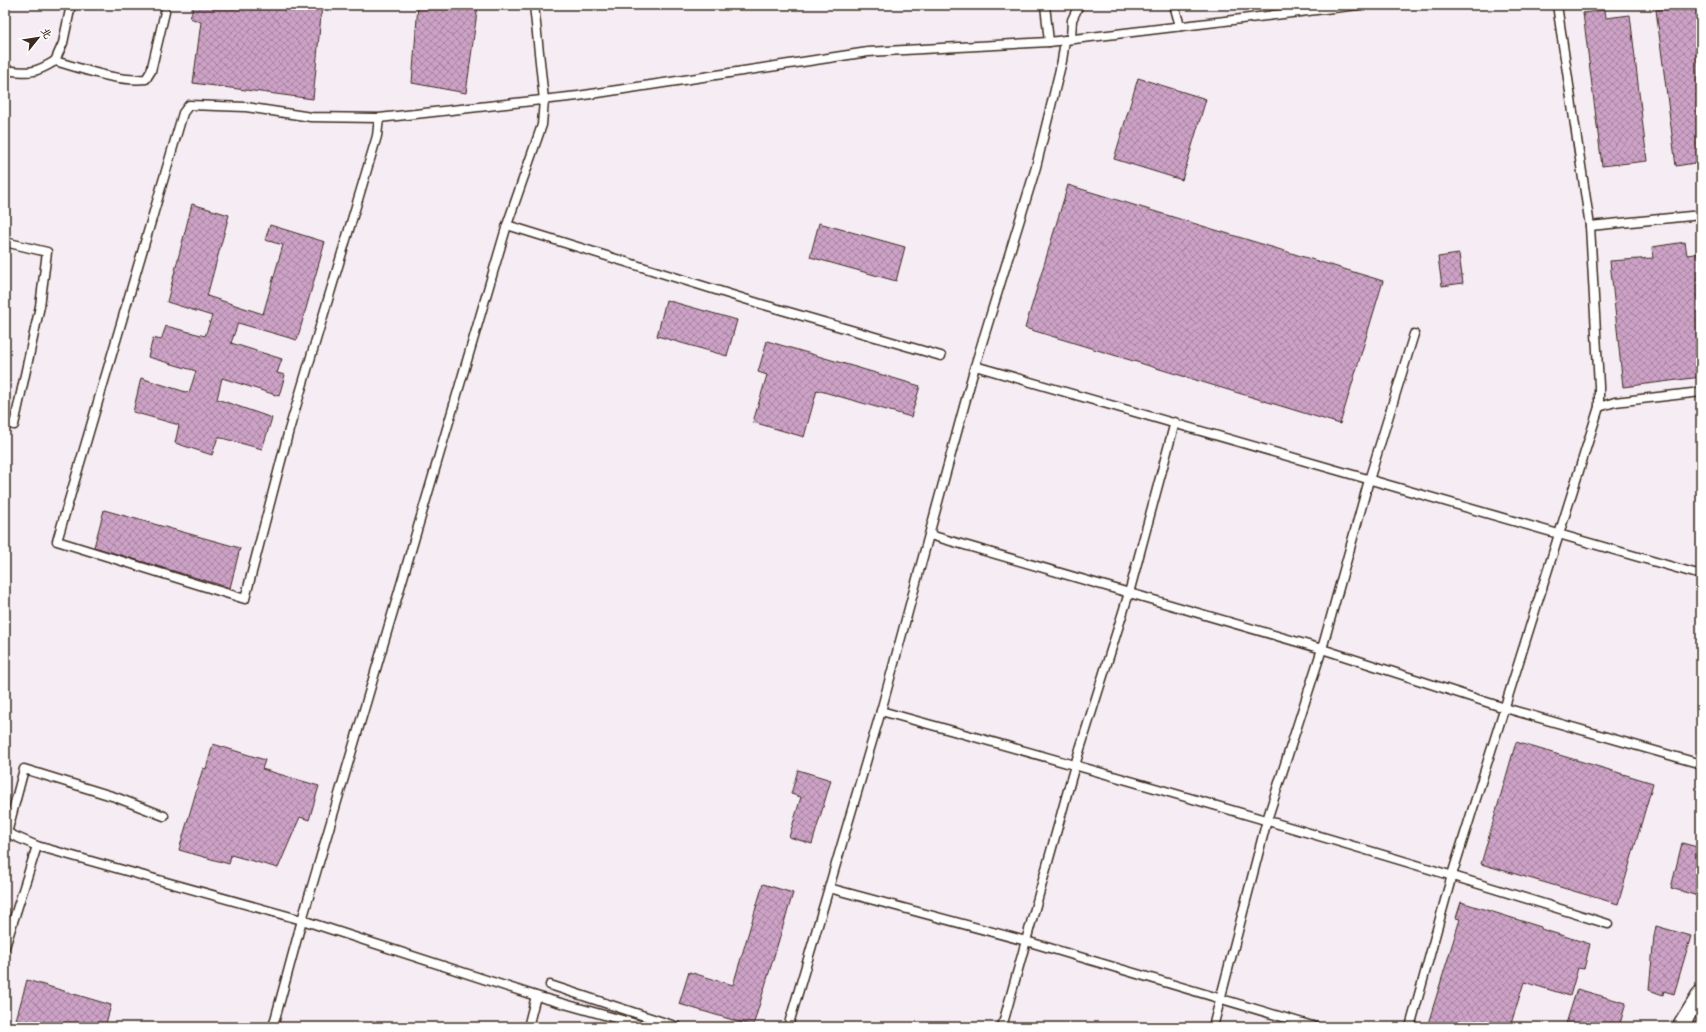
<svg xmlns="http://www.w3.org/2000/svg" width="1706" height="1032" font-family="Dekko,'LXGW WenKai TC',sans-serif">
	<defs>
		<pattern id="building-cross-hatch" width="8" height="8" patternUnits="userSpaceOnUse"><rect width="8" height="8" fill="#cca2c6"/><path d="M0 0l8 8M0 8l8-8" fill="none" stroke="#a784a0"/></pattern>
	</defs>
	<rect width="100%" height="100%" fill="#f5ecf4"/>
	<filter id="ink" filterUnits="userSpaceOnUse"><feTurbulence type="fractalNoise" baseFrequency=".025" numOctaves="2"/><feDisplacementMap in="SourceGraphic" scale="8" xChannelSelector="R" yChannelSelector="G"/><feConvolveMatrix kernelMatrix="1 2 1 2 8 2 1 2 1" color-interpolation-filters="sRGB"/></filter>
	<g filter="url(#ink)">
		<!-- building -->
		<g fill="url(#building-cross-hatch)" stroke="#3b2a1e">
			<path d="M194,5H322L313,99L193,83L201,22L190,18Z"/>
			<path d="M418,5H478L466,93L412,83Z"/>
			<path d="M1701,5V162L1676,166L1656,10Z"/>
			<path d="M1605,10L1606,18L1630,15L1647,161L1602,166L1583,13Z"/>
			<path d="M1138,78L1206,99L1182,180L1114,159Z"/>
			<path d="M1068,185L1383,281L1340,424L1025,328Z"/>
			<path d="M192,204L229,215L207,296L263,314L283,245L265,240L270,225L325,242L297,340L238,323L231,343L282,359L277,373L285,375L279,396L222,378L217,399L272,418L262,449L218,437L212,455L175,443L179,425L133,412L141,378L189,393L196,371L148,357L153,338L161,340L166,326L205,336L212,316L167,302Z"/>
			<path d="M819,223L905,247L896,281L810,257Z"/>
			<path d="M1685,242L1687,255L1701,253V377L1623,387L1610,261L1653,258L1652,247Z"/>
			<path d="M1459,254L1463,283L1442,286L1438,257Z"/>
			<path d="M666,300L737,320L727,356L657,336Z"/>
			<path d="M767,341L920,386L911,417L817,390L804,437L753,422L767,375L758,372Z"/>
			<path d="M104,510L240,548L230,588L94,547Z"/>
			<path d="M1516,742L1653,783L1618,904L1481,864Z"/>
			<path d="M213,744L265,760L262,769L319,786L309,820L300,817L278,868L231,855L229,864L179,850L203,768L206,769Z"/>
			<path d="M798,770L831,780L812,844L789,837L801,797L791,794Z"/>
			<path d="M1682,843L1701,848V897L1671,888Z"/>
			<path d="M763,884L793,893L753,1026L679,1004L689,972L733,985Z"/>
			<path d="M1461,902L1541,927V929L1590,944L1584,969L1578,968L1570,996L1524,982L1510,1027H1427L1460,919L1456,918Z"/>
			<path d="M1656,926L1691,936L1674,994L1664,991L1663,995L1649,990L1654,936Z"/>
			<path d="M27,980L111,1005L105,1027H14Z"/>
			<path d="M1577,989L1626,1003L1619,1027H1565Z"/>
		</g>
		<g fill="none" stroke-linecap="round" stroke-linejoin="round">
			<defs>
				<g id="lane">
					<path d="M1045,5L1049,42"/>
					<path d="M1174,5L1180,26"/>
					<path d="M1071,39L1072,20L1079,5"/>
					<path d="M55,61L63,43L71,5"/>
					<path d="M5,70C29,73 34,74 55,61C84,69 116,82 146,79L151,71L165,12"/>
					<path d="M379,118L377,136L289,430L245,599L57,541L183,113L189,105L246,107L311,117L379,118L578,96L868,52L1049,42L1358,5"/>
					<path d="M507,225L761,304L941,356"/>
					<path d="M1590,226L1701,215"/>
					<path d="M5,242L47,252L40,306L14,425L5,423"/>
					<path d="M975,366C1218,434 1458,507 1701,575"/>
					<path d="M1599,407L1615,402L1701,392"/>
					<path d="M930,535L1322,649L1505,708L1701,764"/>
					<path d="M881,711C1124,778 1367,848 1608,924"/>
					<path d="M5,832L37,846L302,920L536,996L647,1027"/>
					<path d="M7,833L24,769L115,797L164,816"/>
					<path d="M829,888L1026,941L1316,1027"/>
					<path d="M5,947L37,846"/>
					<path d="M550,985L678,1027"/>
					<path d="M273,1027L302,920L507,225L542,125L544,100L534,5"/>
					<path d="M528,1027L536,996"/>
					<path d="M788,1027L881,711L975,366L1036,167L1062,61L1065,40"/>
					<path d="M1002,1027L1075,765L1129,593L1175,422"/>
					<path d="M1213,1027L1267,820L1322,649L1369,480L1414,334"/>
					<path d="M1410,1027L1452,875L1599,407V386L1590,226L1557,5"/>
				</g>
				<path id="street" d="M1680,1027L1701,993"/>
			</defs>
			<!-- lane casing -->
			<use href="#lane" stroke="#3b2a1e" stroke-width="11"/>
			<!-- street casing -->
			<use href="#street" stroke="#3b2a1e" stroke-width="18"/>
			<!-- lane -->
			<use href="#lane" stroke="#fff" stroke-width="8"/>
			<!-- street -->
			<use href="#street" stroke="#fff" stroke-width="15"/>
		</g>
	</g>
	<!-- margin -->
	<rect width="1706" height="1032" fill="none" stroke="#fff" stroke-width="20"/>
	<rect x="10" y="10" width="1686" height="1012" fill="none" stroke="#3b2a1e" stroke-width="1.5" filter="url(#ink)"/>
	<!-- north arrow -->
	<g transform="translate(38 38) rotate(60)" stroke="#ffffff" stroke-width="3" paint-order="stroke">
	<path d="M0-3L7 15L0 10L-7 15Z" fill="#3b2a1e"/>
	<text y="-6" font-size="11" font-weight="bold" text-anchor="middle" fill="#3b2a1e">北</text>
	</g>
</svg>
